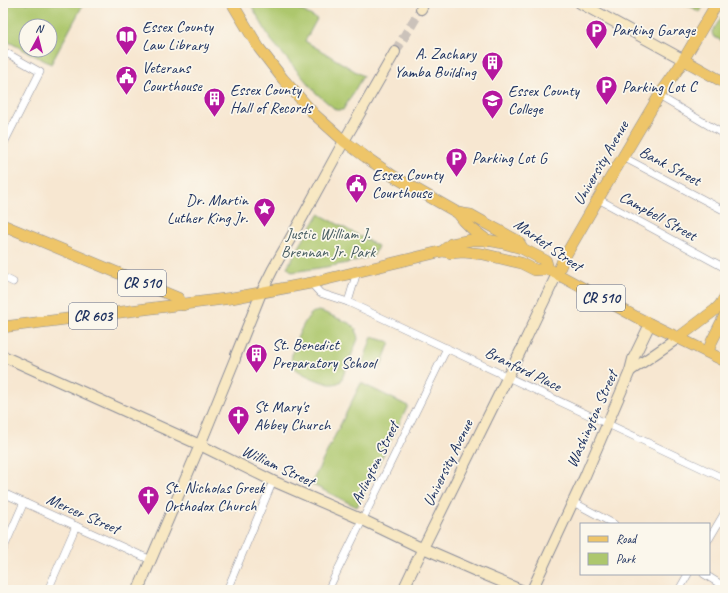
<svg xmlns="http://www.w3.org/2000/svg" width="728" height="593" font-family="Caveat,sans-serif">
	<rect width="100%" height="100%" fill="#fbf7ec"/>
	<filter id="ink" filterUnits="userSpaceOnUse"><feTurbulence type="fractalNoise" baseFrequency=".025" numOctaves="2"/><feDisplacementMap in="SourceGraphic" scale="8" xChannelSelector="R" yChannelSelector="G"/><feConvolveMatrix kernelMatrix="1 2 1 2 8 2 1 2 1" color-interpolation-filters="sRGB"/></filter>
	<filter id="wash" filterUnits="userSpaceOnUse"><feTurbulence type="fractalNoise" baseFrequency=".012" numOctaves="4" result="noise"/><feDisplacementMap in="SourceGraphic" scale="16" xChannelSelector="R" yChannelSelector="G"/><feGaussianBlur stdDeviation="0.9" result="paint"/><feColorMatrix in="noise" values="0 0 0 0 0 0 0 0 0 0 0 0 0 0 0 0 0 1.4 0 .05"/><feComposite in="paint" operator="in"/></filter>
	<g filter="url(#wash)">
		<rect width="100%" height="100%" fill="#f7e7d1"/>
		<!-- green -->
		<g fill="#adc76d" stroke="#647b66" fill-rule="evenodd">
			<path d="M3,3H84L51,64L3,39ZM26,26H50V50H26Z"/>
			<path d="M250,3H288L317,19L305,41L363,76L343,110H336L316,93L271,40Z"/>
			<path d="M684,3H705L700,12Z"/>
			<path d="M725,11V43L713,36L712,32Z"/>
			<path d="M319,214L378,246L374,255C348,265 318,268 292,272L287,267Z"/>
			<path d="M318,311L323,312L351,324L356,329L358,339L341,381C337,384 331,385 326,383C318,381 295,372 292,364C288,355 304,319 312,313C313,312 316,312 318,311Z"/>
			<path d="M372,337L390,342L380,368L363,362Z"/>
			<path d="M361,383L408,406L357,507L311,484Z"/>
		</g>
	</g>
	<g filter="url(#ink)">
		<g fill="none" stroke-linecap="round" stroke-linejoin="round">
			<!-- secondary-tunnel -->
			<path stroke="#cbc2ba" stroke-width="10" stroke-dasharray="10 5" stroke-linecap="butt" d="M395,52L421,9"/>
			<defs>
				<g id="street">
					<path d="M3,51L40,72L3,145"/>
					<path d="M659,96L725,135"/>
					<path d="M623,157L725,211"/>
					<path d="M598,199L725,268"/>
					<path d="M3,277L13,282"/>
					<path d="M311,283L320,293L348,302L725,479"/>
					<path d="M348,302L357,272"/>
					<path d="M3,493L151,560"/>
					<path d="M573,502L614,524"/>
					<path d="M709,539L725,512"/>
					<path d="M3,550L24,502"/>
					<path d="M704,574L725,587"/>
					<path d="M48,590L76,526"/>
					<path d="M227,590L273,481"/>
					<path d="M328,590L447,348"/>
					<path d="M679,590L688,574"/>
				</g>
				<g id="secondary">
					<path d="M580,3L684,60"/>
					<path d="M421,9L424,3"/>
					<path d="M523,345L557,274"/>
					<path d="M236,355L261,293L273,269L302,218L344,141L395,52"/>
					<path d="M3,356L200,445L273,481L363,520L417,546L423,548L478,572L521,590"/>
					<path d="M630,371L678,338"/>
					<path d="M138,590L200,445L235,359"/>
					<path d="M403,590L423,548L521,350"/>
					<path d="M532,590L585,476L630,371L633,359L650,324"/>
				</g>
				<g id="primary">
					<path d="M232,3L259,48L283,79L314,114L344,141L367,158L393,176L458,213L471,215L487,224L518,241L523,249L546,261L548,269L638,318L725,361"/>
					<path d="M684,60L725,83"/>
					<path d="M458,213C467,226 476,232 488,241"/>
					<path d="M3,225L178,298L183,305"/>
					<path d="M443,251L451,253L463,252L483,254L521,263L535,270L548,269"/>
					<path d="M557,274L564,258L598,199L659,96L678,69L717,3"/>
					<path d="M3,327L232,298L311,283L443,251L451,244L471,240H487L503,243L521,248"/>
					<path d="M678,338L715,310L720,305L725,297"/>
					<path d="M708,352L712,341L725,315"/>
				</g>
			</defs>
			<!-- street casing -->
			<use href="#street" stroke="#898b98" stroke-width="8"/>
			<!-- secondary casing -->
			<use href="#secondary" stroke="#898b98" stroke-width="12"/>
			<!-- primary casing -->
			<use href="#primary" stroke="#898b98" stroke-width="12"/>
			<!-- street -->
			<use href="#street" stroke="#fff" stroke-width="7"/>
			<!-- secondary -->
			<use href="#secondary" stroke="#f8e8c3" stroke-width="10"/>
			<!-- primary -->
			<use href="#primary" stroke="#eec569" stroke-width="11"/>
		</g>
	</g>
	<!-- icons -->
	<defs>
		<symbol id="parking-pin" viewBox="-11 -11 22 30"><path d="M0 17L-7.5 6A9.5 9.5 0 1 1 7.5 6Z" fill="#b5179e" stroke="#fbf7ec"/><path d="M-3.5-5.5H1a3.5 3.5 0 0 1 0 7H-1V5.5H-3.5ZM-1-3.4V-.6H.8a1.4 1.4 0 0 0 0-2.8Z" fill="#fff"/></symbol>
		<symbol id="library-pin" viewBox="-11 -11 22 30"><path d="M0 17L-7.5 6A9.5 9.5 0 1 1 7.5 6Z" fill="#b5179e" stroke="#fbf7ec"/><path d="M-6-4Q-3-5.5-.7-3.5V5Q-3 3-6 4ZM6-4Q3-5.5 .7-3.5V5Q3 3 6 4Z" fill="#fff"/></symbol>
		<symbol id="building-pin" viewBox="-11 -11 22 30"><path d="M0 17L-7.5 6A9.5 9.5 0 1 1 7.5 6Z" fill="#b5179e" stroke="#fbf7ec"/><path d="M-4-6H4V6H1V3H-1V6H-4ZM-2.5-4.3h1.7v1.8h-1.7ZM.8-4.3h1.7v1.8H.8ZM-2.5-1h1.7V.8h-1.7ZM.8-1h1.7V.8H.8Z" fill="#fff"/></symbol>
		<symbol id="civic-pin" viewBox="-11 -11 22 30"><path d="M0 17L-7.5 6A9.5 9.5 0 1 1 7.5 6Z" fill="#b5179e" stroke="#fbf7ec"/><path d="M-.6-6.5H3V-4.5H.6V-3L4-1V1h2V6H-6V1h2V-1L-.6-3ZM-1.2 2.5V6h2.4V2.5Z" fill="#fff"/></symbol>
		<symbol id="university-pin" viewBox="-11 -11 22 30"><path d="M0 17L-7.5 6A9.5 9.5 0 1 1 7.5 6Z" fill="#b5179e" stroke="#fbf7ec"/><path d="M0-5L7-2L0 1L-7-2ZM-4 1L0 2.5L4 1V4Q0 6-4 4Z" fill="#fff"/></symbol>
		<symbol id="sight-pin" viewBox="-11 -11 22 30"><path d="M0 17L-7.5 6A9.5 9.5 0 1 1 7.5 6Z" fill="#b5179e" stroke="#fbf7ec"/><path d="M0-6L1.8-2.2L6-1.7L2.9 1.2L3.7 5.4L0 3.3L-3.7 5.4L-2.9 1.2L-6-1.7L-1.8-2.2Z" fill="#fff"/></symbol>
		<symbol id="church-pin" viewBox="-11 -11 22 30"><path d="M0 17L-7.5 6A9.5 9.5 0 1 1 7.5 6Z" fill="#b5179e" stroke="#fbf7ec"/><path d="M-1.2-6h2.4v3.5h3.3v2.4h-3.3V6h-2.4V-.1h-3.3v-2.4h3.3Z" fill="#fff"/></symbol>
	</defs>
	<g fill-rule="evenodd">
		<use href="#parking-pin" x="584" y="18" width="25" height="34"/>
		<use href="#library-pin" x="114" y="24" width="25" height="34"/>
		<use href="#building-pin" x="480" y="50" width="25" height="34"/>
		<use href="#civic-pin" x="114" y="64" width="25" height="34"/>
		<use href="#parking-pin" x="594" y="74" width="25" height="34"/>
		<use href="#building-pin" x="202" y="86" width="25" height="34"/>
		<use href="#university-pin" x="480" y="88" width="25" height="34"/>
		<use href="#parking-pin" x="444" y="146" width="25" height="34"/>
		<use href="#civic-pin" x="344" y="172" width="25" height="34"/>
		<use href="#sight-pin" x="252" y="196" width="25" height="34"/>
		<use href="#building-pin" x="244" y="342" width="25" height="34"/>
		<use href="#church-pin" x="226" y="404" width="25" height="34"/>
		<use href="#church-pin" x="136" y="484" width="25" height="34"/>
	</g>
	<g text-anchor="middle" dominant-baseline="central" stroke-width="3.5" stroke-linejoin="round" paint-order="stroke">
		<!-- shield labels -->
		<g fill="#fbf7ec" stroke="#5e6b89" stroke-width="1">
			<rect x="118" y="270" width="48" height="26" rx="3"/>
			<rect x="577" y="285" width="48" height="26" rx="3"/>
			<rect x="69" y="303" width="48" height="26" rx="3"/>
		</g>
		<g font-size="15" font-weight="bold" fill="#1b2f5e">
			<text x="142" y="283">CR 510</text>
			<text x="601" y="298">CR 510</text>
			<text x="93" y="316">CR 603</text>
		</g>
		<!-- poi labels -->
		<g font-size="16" fill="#1b2f5e" stroke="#fbf7ec" text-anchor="start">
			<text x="142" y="27">Essex County<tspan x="142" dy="18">Law Library</tspan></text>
			<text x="612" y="30">Parking Garage</text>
			<text x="476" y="54" text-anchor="end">A. Zachary<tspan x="476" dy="18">Yamba Building</tspan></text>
			<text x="142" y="68">Veterans<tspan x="142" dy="18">Courthouse</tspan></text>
			<text x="622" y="87">Parking Lot C</text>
			<text x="230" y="90">Essex County<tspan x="230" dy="18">Hall of Records</tspan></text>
			<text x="508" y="91">Essex County<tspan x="508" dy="18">College</tspan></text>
			<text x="472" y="158">Parking Lot G</text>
			<text x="372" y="175">Essex County<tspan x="372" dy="18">Courthouse</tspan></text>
			<text x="248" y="200" text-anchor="end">Dr. Martin<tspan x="248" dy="18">Luther King Jr.</tspan></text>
			<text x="272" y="345">St. Benedict<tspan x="272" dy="18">Preparatory School</tspan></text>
			<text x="254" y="407">St Mary's<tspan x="254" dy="18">Abbey Church</tspan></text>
			<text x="164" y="488">St. Nicholas Greek<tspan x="164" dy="18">Orthodox Church</tspan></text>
		</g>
		<!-- street labels -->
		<g font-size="16" fill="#1b2f5e" stroke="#fbf7ec">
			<text transform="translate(601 163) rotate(-60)">University Avenue</text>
			<text transform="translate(670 166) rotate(28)">Bank Street</text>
			<text transform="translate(658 216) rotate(29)">Campbell Street</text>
			<text transform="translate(548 245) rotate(35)">Market Street</text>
			<text transform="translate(523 369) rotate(26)">Branford Place</text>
			<text transform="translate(592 419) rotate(-66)">Washington Street</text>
			<text transform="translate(375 463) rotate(-64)">Arlington Street</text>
			<text transform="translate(448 463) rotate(-64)">University Avenue</text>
			<text transform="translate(278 466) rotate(25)">William Street</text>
			<text transform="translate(83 514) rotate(24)">Mercer Street</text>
		</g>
		<!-- park labels -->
		<g font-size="16" fill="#475d62" stroke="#fbf7ec">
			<text x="328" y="234">Justic William J.<tspan x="328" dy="18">Brennan Jr. Park</tspan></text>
		</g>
	</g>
	<!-- margin -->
	<rect width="728" height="593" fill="none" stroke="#fbf7ec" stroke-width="16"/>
	<!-- legend -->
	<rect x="580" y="523" width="130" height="52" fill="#fbf7ec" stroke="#a1a7b3"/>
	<rect x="588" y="536" width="20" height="6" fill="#eec569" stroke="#a1a7b3"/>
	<text x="616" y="543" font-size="12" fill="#1b2f5e">Road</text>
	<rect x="588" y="553" width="20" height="12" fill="#adc76d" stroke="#a1a7b3"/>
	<text x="616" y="563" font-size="12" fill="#1b2f5e">Park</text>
	<!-- north arrow -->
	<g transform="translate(38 38) rotate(7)"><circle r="19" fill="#fbf7ec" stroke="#a1a7b3"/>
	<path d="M0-3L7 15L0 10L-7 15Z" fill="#b5179e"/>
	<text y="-6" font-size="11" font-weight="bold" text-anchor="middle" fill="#1b2f5e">N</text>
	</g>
</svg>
